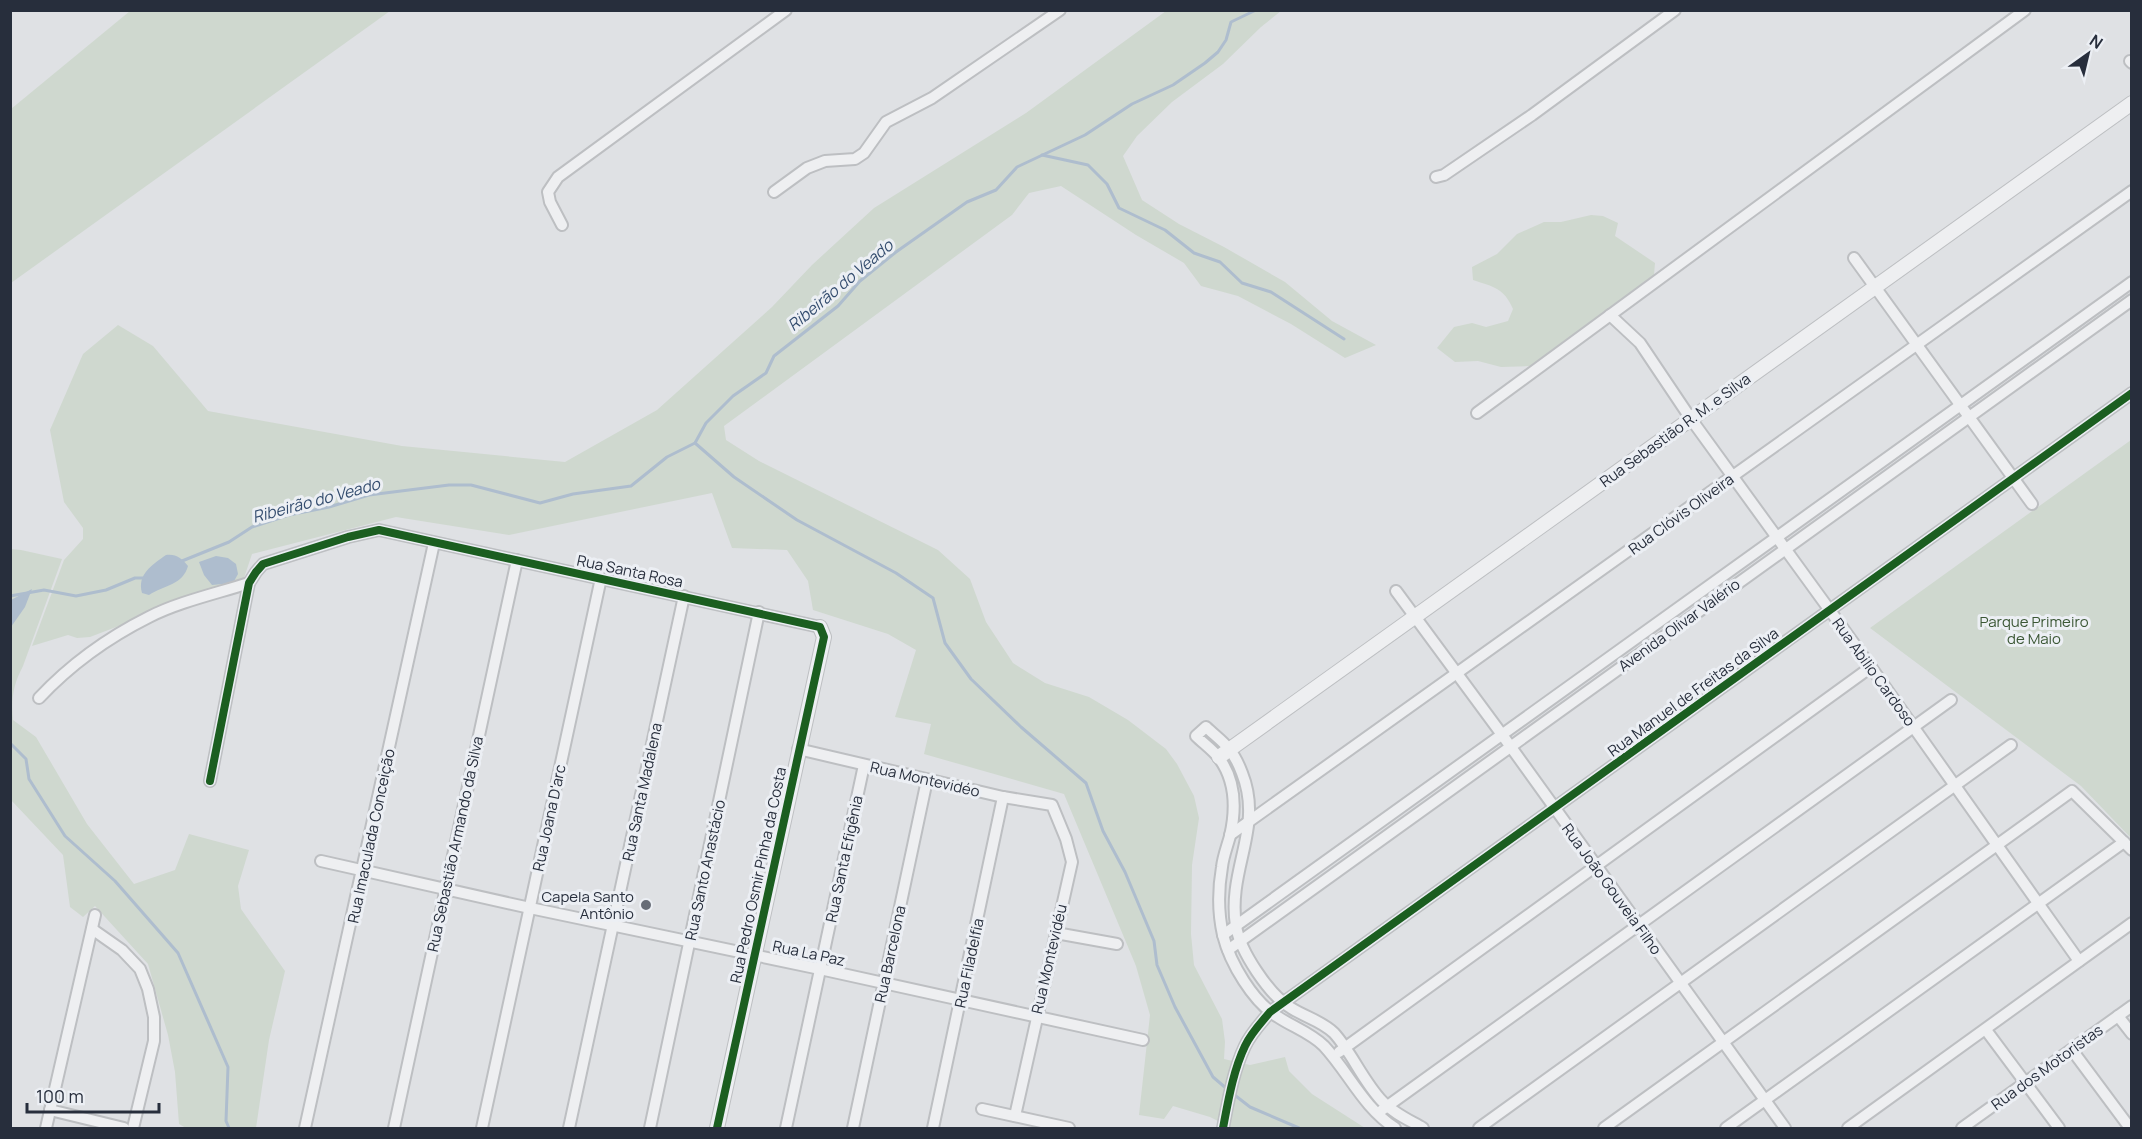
<svg xmlns="http://www.w3.org/2000/svg" width="2142" height="1139" font-family="Manrope,sans-serif">
	<rect width="100%" height="100%" fill="#dfe1e4"/>
	<!-- green -->
	<g fill="#cfd8cf">
		<path d="M130,11H390L11,283V109Z"/>
		<path d="M1166,11H1281L1261,27L1223,64L1172,102L1137,136L1123,156L1142,200L1179,224L1224,247L1285,282L1332,321L1376,345L1345,358L1291,324L1238,296L1201,286L1184,263L1136,235L1061,186L1029,193L1012,215L724,426L726,440L759,461L938,550L970,579L986,622L1013,663L1045,683L1089,697L1128,720L1166,749L1177,764L1194,796L1199,818L1192,865L1191,934L1194,965L1222,1019L1225,1042L1224,1059L1250,1065L1285,1057L1289,1071L1312,1094L1365,1128H1232L1210,1117L1173,1106L1164,1119L1139,1115L1150,1015L1136,966L1064,794L924,754L931,724L895,717L916,650L888,634L813,610L808,581L787,550L732,548L712,493L509,535L396,517L252,554L244,578L90,637L77,638L68,635L32,646L64,560L83,539V528L64,502L50,430L83,354L118,325L153,346L208,411L402,446L565,462L657,410L772,307L812,265L874,208L1026,113Z"/>
		<path d="M1591,215L1603,216L1618,223L1615,236L1655,263L1654,275L1531,366L1501,367L1478,361L1455,362L1437,348L1454,327L1472,323L1486,327L1508,321L1513,309C1504,288 1494,287 1473,280L1472,267L1497,254L1517,234L1544,222H1561Z"/>
		<path d="M2131,440V838L2081,786L1870,628Z"/>
		<path d="M11,549L21,550L62,559L23,666C13,685 11,699 13,720L36,737L87,824L134,884L175,870L189,834L249,850L238,886L241,909L285,971L269,1040L256,1128H186L179,1124L175,1072L168,1035L148,964L95,906L83,917L70,907L63,855L11,800Z"/>
	</g>
	<!-- water -->
	<g fill="#aebdce">
		<path d="M166,555C177,554 181,558 188,566C183,585 164,585 149,595L142,593C137,574 152,565 166,555Z"/>
		<path d="M216,556L228,558L236,564L238,574L233,583L212,585L204,575L199,562Z"/>
		<path d="M32,589L25,607L11,627V600Z"/>
	</g>
	<g fill="none" stroke-linecap="round" stroke-linejoin="round">
		<!-- stream -->
		<g stroke="#aebdce" stroke-width="3">
			<path d="M1042,155L1088,165L1107,184L1119,208L1165,230L1194,253L1220,262L1242,283L1271,292L1344,339"/>
			<path d="M695,443L734,477L797,520L896,573L933,598L945,643L971,679L1021,727L1086,783L1103,831L1125,872L1154,941L1157,965L1175,1007L1213,1077L1227,1089"/>
			<path d="M182,561L229,542L252,527L289,515L329,507L369,495L449,485H471L540,503L573,494L631,486L667,457L695,443L706,423L733,396L766,373L774,356L838,306L860,281L896,252L967,202L996,190L1017,167L1085,135L1132,104L1173,85L1205,63L1218,52L1226,40L1231,22L1256,10"/>
			<path d="M10,596L44,590L76,596L106,590L135,578H146"/>
			<path d="M10,743L26,759L29,779L65,836L115,881L178,953L228,1067L226,1121L229,1128"/>
			<path d="M1232,1093L1250,1107L1299,1128"/>
		</g>
		<defs>
			<g id="minor">
				<path d="M2130,61L2132,63"/>
				<path d="M1436,177L1444,175L1532,115L1675,10"/>
				<path d="M774,192L807,168L825,161L855,159L864,153L886,122L932,98L1060,10"/>
				<path d="M562,225L550,202L548,192L558,177L786,10"/>
				<path d="M1854,258L2032,504"/>
				<path d="M1610,315L1640,343L1691,419L1871,667L2079,961"/>
				<path d="M1477,413L2025,10"/>
				<path d="M1396,591L1503,736L1785,1128"/>
				<path d="M39,698C70,665 109,637 149,617C178,602 218,593 249,583"/>
				<path d="M798,749L1003,797L1052,805L1066,839L1072,862L1015,1116"/>
				<path d="M210,781L249,583L256,572L263,564L348,537L379,530L820,627"/>
				<path d="M1230,835L2132,191"/>
				<path d="M321,861L530,908L820,969L1143,1040"/>
				<path d="M92,929L122,950L140,969L148,989L154,1017V1041L133,1128"/>
				<path d="M1056,933L1117,944"/>
				<path d="M1223,935L2132,282"/>
				<path d="M1228,950L2132,300"/>
				<path d="M2118,1016L2132,1034"/>
				<path d="M1986,1030L2059,1128"/>
				<path d="M2072,1050L2130,1128"/>
				<path d="M1339,1052L1871,667"/>
				<path d="M982,1109L1069,1128"/>
				<path d="M50,1110L124,1128"/>
				<path d="M1382,1110L1951,700"/>
				<path d="M46,1128L95,915"/>
				<path d="M305,1128L434,543"/>
				<path d="M394,1128L517,560"/>
				<path d="M482,1128L601,578"/>
				<path d="M569,1128L684,596"/>
				<path d="M650,1128L759,612"/>
				<path d="M786,1128L864,765"/>
				<path d="M853,1128L927,780"/>
				<path d="M933,1128L1003,797"/>
				<path d="M1223,1128C1228,1102 1233,1071 1245,1046C1251,1033 1261,1023 1270,1012L2132,393"/>
				<path d="M1395,1128C1363,1107 1349,1073 1324,1046C1311,1033 1293,1027 1278,1017C1253,1002 1230,963 1223,935C1218,913 1218,890 1222,867C1223,857 1227,847 1230,836C1236,810 1236,781 1219,758C1213,750 1203,743 1196,736L1206,727C1213,734 1223,741 1229,749C1235,756 1239,765 1242,773C1264,828 1227,869 1236,926C1240,951 1269,995 1291,1008C1305,1017 1322,1021 1334,1033C1352,1053 1363,1081 1382,1101C1393,1113 1409,1120 1423,1128"/>
				<path d="M1479,1128L2011,745"/>
				<path d="M1604,1128L2072,791L2132,850"/>
				<path d="M1726,1128L2124,842"/>
				<path d="M1848,1128L2132,923"/>
				<path d="M1962,1128L2132,1006"/>
			</g>
			<g id="tertiary">
				<path d="M1219,757L2132,103"/>
				<path d="M717,1128L824,637L820,627"/>
			</g>
		</defs>
		<!-- minor casing -->
		<use href="#minor" stroke="#bdbfc2" stroke-width="14"/>
		<!-- tertiary casing -->
		<use href="#tertiary" stroke="#bdbfc2" stroke-width="16"/>
		<!-- minor -->
		<use href="#minor" stroke="#eeeff1" stroke-width="10"/>
		<!-- tertiary -->
		<use href="#tertiary" stroke="#eeeff1" stroke-width="14"/>
		<defs>
			<g id="cycleway">
				<path d="M210,781L249,583L256,572L263,564L348,537L379,530L820,627L824,637L717,1128"/>
				<path d="M1223,1128C1228,1102 1233,1071 1245,1046C1251,1033 1261,1023 1270,1012L2132,393"/>
			</g>
		</defs>
		<!-- cycleway casing -->
		<use href="#cycleway" stroke="#eceff4" stroke-width="11"/>
		<!-- cycleway -->
		<use href="#cycleway" stroke="#1b5e20" stroke-width="8"/>
	</g>
	<!-- markers -->
	<circle fill="#676d77" stroke="#eceff4" stroke-width="2" cx="646" cy="905" r="6"/>
	<g text-anchor="middle" dominant-baseline="central" stroke-width="6" stroke-linejoin="round" paint-order="stroke">
		<!-- street labels -->
		<g font-size="15" fill="#272e3c" stroke="#eceff4">
			<text transform="translate(1675 430) rotate(-36)">Rua Sebastião R. M. e Silva</text>
			<text transform="translate(1681 514) rotate(-36)">Rua Clóvis Oliveira</text>
			<text transform="translate(630 571) rotate(12)">Rua Santa Rosa</text>
			<text transform="translate(1679 625) rotate(-36)">Avenida Olivar Valério</text>
			<text transform="translate(1874 672) rotate(54)">Rua Abilio Cardoso</text>
			<text transform="translate(1693 692) rotate(-36)">Rua Manuel de Freitas da Silva</text>
			<text transform="translate(925 779) rotate(13)">Rua Montevidéo</text>
			<text transform="translate(642 792) rotate(-78)">Rua Santa Madalena</text>
			<text transform="translate(549 818) rotate(-78)">Rua Joana D'arc</text>
			<text transform="translate(371 836) rotate(-78)">Rua Imaculada Conceição</text>
			<text transform="translate(455 844) rotate(-78)">Rua Sebastião Armando da Silva</text>
			<text transform="translate(844 859) rotate(-78)">Rua Santa Efigênia</text>
			<text transform="translate(705 870) rotate(-78)">Rua Santo Anastácio</text>
			<text transform="translate(758 875) rotate(-78)">Rua Pedro Osmir Pinha da Costa</text>
			<text transform="translate(1612 889) rotate(54)">Rua João Gouveia Filho</text>
			<text transform="translate(809 953) rotate(12)">Rua La Paz</text>
			<text transform="translate(890 954) rotate(-78)">Rua Barcelona</text>
			<text transform="translate(1049 959) rotate(-77)">Rua Montevidéu</text>
			<text transform="translate(969 963) rotate(-78)">Rua Filadelfia</text>
			<text transform="translate(2047 1067) rotate(-36)">Rua dos Motoristas</text>
		</g>
		<!-- park labels -->
		<g font-size="15" fill="#3b5735" stroke="#eceff4">
			<text x="2034" y="621">Parque Primeiro<tspan x="2034" dy="17">de Maio</tspan></text>
		</g>
		<!-- poi labels -->
		<g font-size="15" fill="#272e3c" stroke="#eceff4" text-anchor="end">
			<text x="634" y="896">Capela Santo<tspan x="634" dy="17">Antônio</tspan></text>
		</g>
		<!-- water labels -->
		<g font-size="16" font-style="italic" fill="#334c6e" stroke="#eceff4">
			<text transform="translate(840 285) rotate(-40)">Ribeirão do Veado</text>
			<text transform="translate(316 500) rotate(-15)">Ribeirão do Veado</text>
		</g>
	</g>
	<!-- border -->
	<rect width="2142" height="1139" fill="none" stroke="#272e3c" stroke-width="24"/>
	<!-- north arrow -->
	<g transform="translate(2088 54) rotate(34)" stroke="#eceff4" stroke-width="4.5" paint-order="stroke">
	<path d="M0-4.5L10 22L0 15L-10 22Z" fill="#272e3c"/>
	<text y="-9" font-size="16" font-weight="bold" text-anchor="middle" fill="#272e3c">N</text>
	</g>
	<!-- scale -->
	<path d="M27 1103v9h132v-9" fill="none" stroke="#272e3c" stroke-width="3"/>
	<text x="36" y="1103" font-size="18" fill="#272e3c" stroke="#eceff4" stroke-width="4.5" paint-order="stroke">100 m</text>
</svg>
